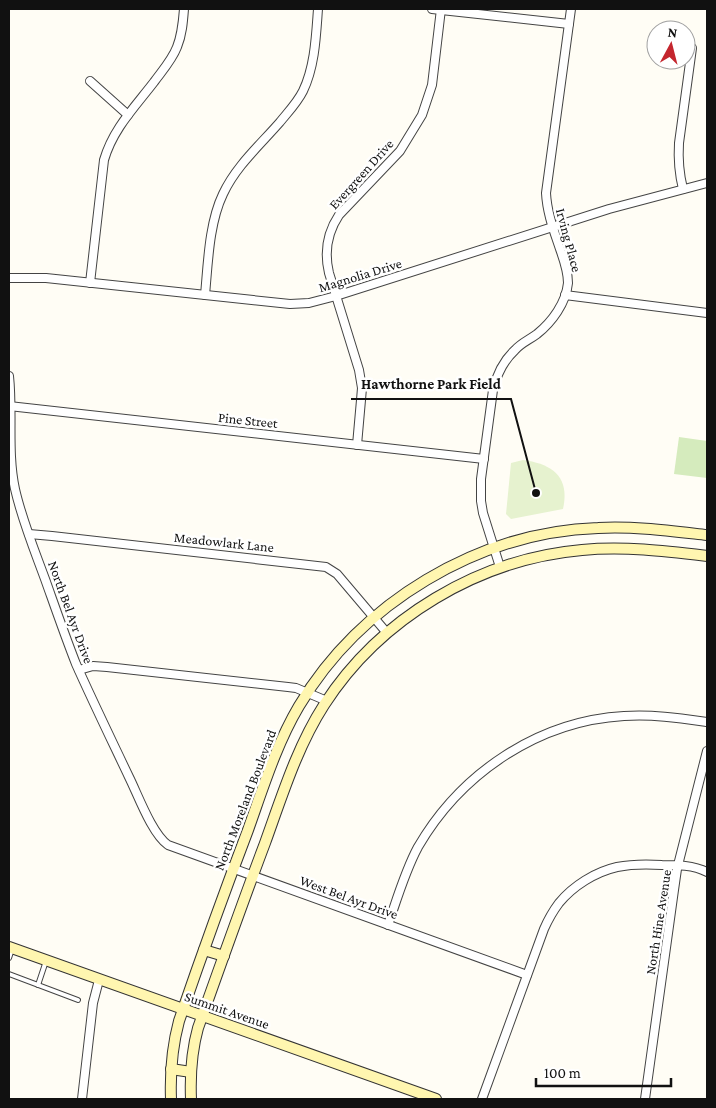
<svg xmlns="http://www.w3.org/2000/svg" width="716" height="1108" font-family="'Crimson Pro',serif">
	<rect width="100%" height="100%" fill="#fffdf5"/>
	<!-- green -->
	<path fill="#d5ebbd" d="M679,437L707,441V478L674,474Z"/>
	<!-- pitch -->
	<path fill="#e6f2cf" d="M523,460C553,464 570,477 563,509L511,519L506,514L511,463Z"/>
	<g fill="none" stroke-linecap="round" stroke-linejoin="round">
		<defs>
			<g id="lane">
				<path d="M9,958L12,949"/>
				<path d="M9,974L78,1000"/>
				<path d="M38,985L46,961"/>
			</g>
			<g id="street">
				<path d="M432,9L569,24"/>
				<path d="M90,81L128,115"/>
				<path d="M683,189C679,173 678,159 679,143L692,48"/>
				<path d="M9,278H46L290,304L309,303L336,296L609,209L707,183"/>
				<path d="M90,283L104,160C113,129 134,108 154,82C162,71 172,60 177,47C182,35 183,22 184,9"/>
				<path d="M205,295C208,263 209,223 223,194C236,166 260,145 280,122C288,112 297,103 303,91C315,66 316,36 318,9"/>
				<path d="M565,295L707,313"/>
				<path d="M9,376C13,413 7,452 15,489C22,520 34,549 45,579C55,607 65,636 76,664C93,702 111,739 129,777C138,795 152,834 168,845L527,975"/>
				<path d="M9,406L484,459"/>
				<path d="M357,445L361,400L362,388L359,370L329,273C324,252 327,233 339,215L400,151L422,115L432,85L441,9"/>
				<path d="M29,534L52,536L326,567L337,574L387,633"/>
				<path d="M500,567L483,513L481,501V479L493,390C497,374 503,361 515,350C521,343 529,340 537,334C552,322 566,303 568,283C568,271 564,260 560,249C554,231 547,213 546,193L571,9"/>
				<path d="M79,670L93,666L107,667L288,687L296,688L327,701"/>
				<path d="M388,925C397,899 405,871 418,847C461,773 538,721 624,716C652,714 679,718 707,722"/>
				<path d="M82,1099L93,1003L99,980"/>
				<path d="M482,1099L544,929C548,920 553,911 559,903C573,886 595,872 617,867C632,864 647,864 662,865C678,865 693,865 707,872"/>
				<path d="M645,1099L674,890L677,869L707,751"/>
			</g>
			<g id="secondary">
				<path d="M9,947L436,1099"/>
				<path d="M204,950L224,956"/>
				<path d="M171,1069L191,1072"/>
				<path d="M171,1099C170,1072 172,1047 179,1021C201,957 224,893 248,830C263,788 276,745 299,706C360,603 478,532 598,528C634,526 671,531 707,535"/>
				<path d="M191,1099C190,1074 191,1053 198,1028C220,966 242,904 265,843C282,796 297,747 324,705C380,618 479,559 582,550C624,546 665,551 707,556"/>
			</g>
		</defs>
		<!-- lane casing -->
		<use href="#lane" stroke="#444" stroke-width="6"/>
		<!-- street casing -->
		<use href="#street" stroke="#444" stroke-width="10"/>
		<!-- secondary casing -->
		<use href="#secondary" stroke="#333" stroke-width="12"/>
		<!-- lane -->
		<use href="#lane" stroke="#fff" stroke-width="4"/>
		<!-- street -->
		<use href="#street" stroke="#fff" stroke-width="8"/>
		<!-- secondary -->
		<use href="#secondary" stroke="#fff6b0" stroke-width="10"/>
	</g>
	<g text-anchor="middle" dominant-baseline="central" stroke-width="5" stroke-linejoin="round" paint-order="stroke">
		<!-- street labels -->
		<g font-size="14" fill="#111" stroke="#fff">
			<text transform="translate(361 174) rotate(-48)">Evergreen Drive</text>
			<text transform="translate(569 240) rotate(75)">Irving Place</text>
			<text transform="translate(360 275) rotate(-17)">Magnolia Drive</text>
			<text transform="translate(248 420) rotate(6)">Pine Street</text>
			<text transform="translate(224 542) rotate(6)">Meadowlark Lane</text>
			<text transform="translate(71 612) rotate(70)">North Bel Ayr Drive</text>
			<text transform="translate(245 800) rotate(-69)">North Moreland Boulevard</text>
			<text transform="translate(349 897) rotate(20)">West Bel Ayr Drive</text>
			<text transform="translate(658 922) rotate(-81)">North Hine Avenue</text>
			<text transform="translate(227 1010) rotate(19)">Summit Avenue</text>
		</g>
	</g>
	<!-- callouts -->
	<path fill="none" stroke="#111" stroke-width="2" d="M536 493L511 399H351"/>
	<circle fill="#111" stroke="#fff" stroke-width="2" cx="536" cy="493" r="5"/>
	<g font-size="15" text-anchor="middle" font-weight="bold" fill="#111" stroke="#fff" stroke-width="5" stroke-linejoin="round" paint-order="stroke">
		<text x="431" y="389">Hawthorne Park Field</text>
	</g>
	<!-- border -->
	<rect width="716" height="1108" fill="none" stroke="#111111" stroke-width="20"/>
	<!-- north arrow -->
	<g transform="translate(671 45) rotate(7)"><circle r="24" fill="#ffffff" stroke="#a0a0a0"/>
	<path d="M0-4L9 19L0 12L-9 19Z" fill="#c4262e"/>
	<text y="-8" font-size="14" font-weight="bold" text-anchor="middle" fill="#111111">N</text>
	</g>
	<!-- scale -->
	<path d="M536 1078v8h135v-8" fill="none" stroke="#111111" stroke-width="2.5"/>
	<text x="544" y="1078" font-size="15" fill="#111111" stroke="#ffffff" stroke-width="4" paint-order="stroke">100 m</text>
</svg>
